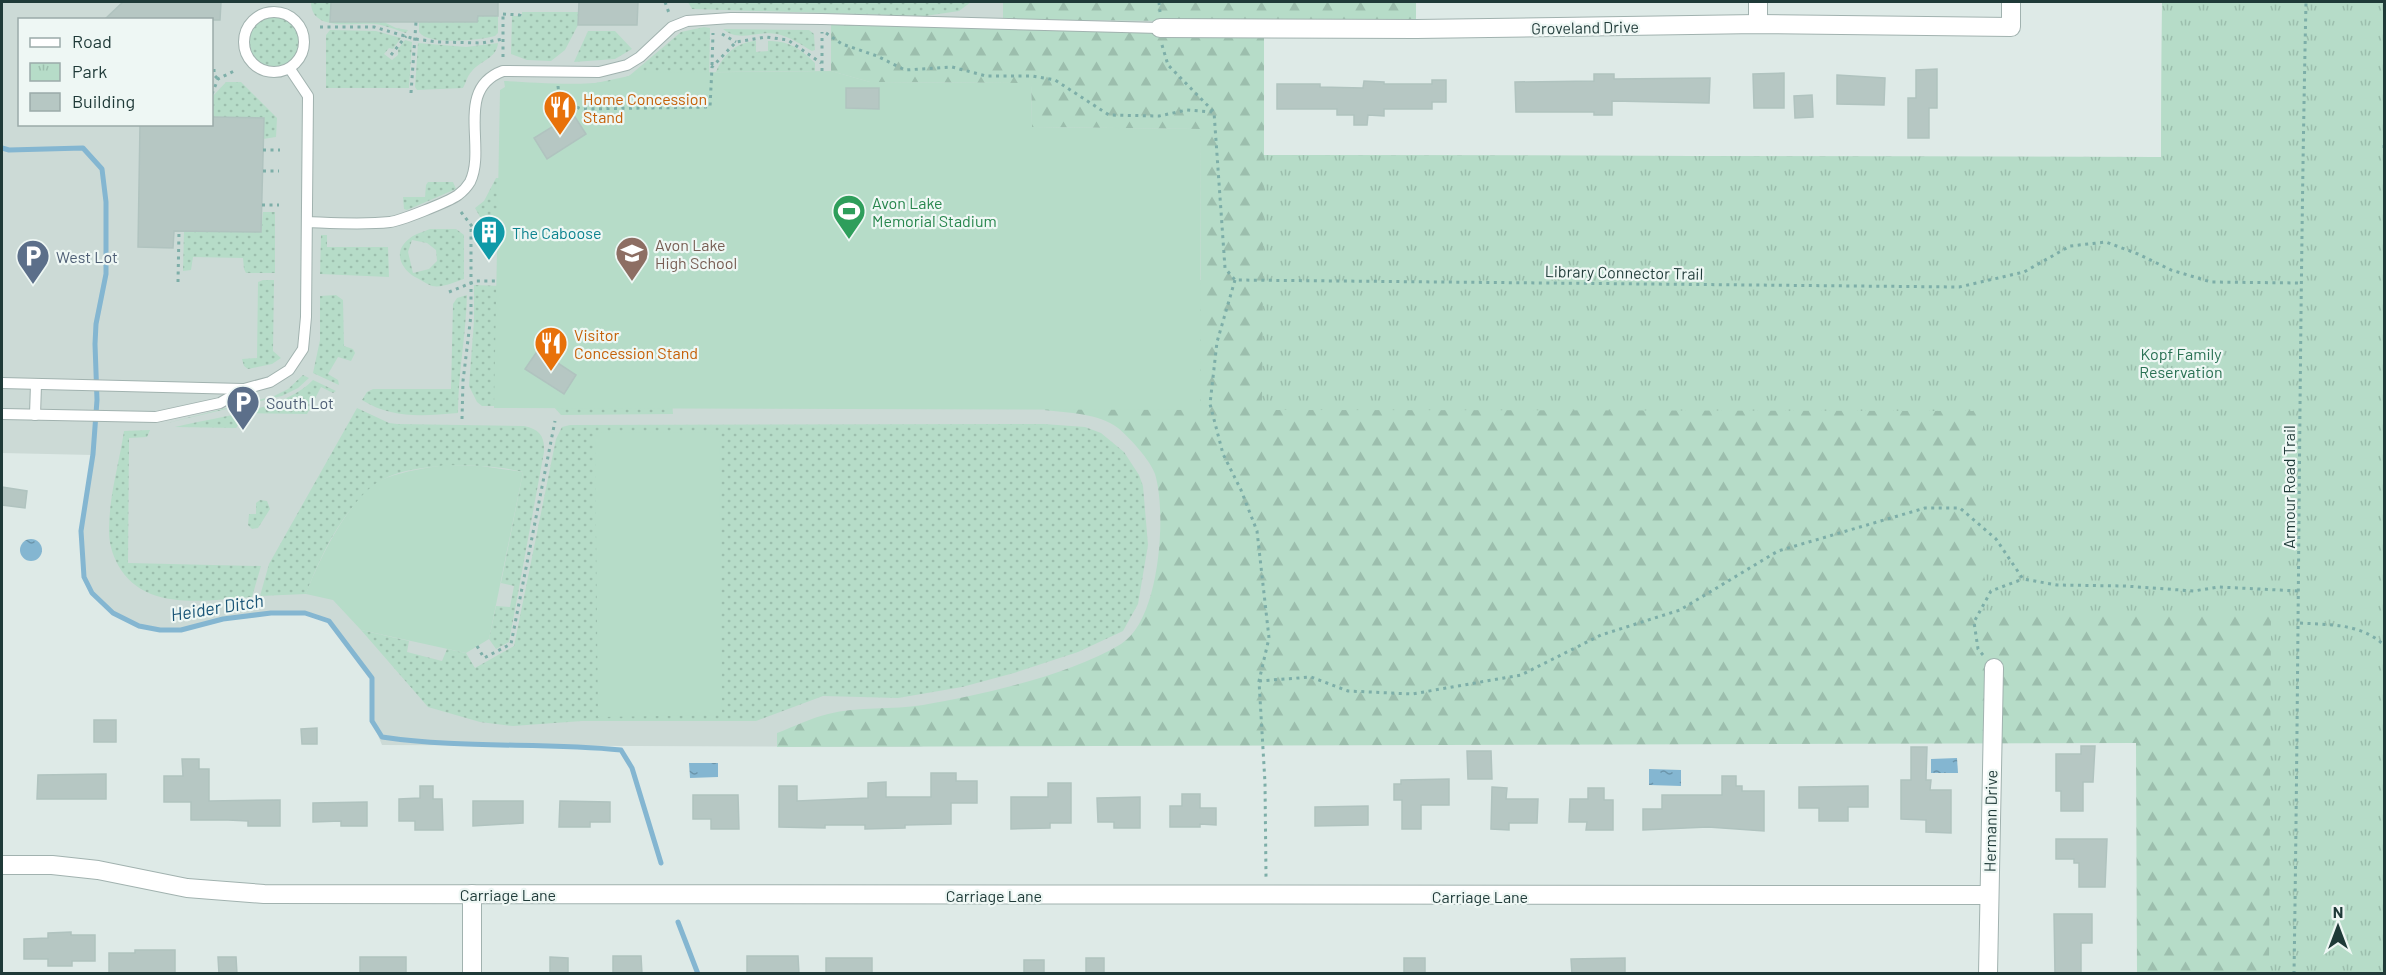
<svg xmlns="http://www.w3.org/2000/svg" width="2386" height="975" font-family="Barlow,sans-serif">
	<defs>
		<pattern id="grass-dots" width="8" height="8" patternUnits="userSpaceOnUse" patternTransform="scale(1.5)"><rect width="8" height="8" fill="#b6dcc8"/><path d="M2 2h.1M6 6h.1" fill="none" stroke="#9cbead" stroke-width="1.8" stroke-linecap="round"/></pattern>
		<pattern id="forest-firs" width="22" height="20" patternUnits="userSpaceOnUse" patternTransform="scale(1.5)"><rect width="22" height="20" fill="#b6dcc8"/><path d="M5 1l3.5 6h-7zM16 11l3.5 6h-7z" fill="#9cbead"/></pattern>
		<pattern id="park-tufts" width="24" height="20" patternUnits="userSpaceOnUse" patternTransform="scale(1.5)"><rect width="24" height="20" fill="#b6dcc8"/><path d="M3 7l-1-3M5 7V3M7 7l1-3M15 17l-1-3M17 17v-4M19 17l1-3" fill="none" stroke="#9cbead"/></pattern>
		<pattern id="water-ripples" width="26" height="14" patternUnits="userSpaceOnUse" patternTransform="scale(1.5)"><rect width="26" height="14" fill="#84b6d1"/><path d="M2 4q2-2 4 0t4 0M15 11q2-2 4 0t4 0" fill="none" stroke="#6b95ab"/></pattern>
	</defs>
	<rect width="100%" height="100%" fill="#deeae7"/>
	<!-- built -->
	<path fill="#ccdad6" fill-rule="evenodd" d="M2,2H1416V29L1264,28L1262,410L1984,411L920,747L382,745L372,721V678L329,621L305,613H271L224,619L181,630H160L139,626L113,613L92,593L84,577L81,531L93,455L2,453ZM20,20H212V124H20Z"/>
	<!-- grass -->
	<g fill="url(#grass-dots)" fill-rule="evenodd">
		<path d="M311,2H331V22H384L396,28L408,30L406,33C396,30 385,25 375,24C356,22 311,33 311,2Z"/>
		<path d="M688,2H971L959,11L925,16L692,9Z"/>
		<path d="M522,12H578V25L565,50L551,61L527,60L511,54L512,16H522Z"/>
		<path d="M478,16H498V33L495,36C480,40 428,46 419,32V22H477Z"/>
		<circle cx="274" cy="42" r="25"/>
		<path d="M704,27L710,28L709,84L596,83L629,76L681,32Z"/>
		<path d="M723,29L809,30L814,34L815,50L812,51C800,44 790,37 777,34C758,30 739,43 723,29Z"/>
		<path d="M330,30L376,31L401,38L393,49L389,48L384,54L392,60L398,55V49L405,40L412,42L409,88H326V35Z"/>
		<path d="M588,31H615L632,49L615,59L574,62Z"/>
		<path d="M756,41V52L768,51V41C788,40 801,49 815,63V71L716,72C723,55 736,42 756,41Z"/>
		<path d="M418,43L466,47L498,43C497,58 480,61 472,71C467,76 466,83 463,88L417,90L415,87Z"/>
		<path d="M226,82H241L277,118L276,137L263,139L264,118L212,117V97Z"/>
		<path d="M496,178H500V238L495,236L493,229H487L475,208L484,201Z"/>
		<path d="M428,182H453L456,189L407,210L404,209L403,197H425L426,185Z"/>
		<path d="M263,212H275V273H246L244,269L243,258L193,257L191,270L183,271L184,231L261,232Z"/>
		<path d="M430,229H456L464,235V279C454,282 443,288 432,286C426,284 420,279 415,277C400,268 393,251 409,239C414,234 423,232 430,229ZM412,240L427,243L436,250L437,261L429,269L413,273L408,252Z"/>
		<path d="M321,235H327V247H388L389,277L320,274Z"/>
		<path d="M263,280H274L273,351L281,358L272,364L248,369L244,366L242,359L257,358L258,282Z"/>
		<path d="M474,285L502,286L672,400L673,414L561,415L553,406H482L477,402L469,386L474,321Z"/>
		<path d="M467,295C466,335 458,374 458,413C423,416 392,419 362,400L367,392L373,389H451L453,304L457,298Z"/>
		<path d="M320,296L336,295L343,300L344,346L353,349L355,353L351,361L338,357L328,374L338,380L339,385L313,373L320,340Z"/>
		<path d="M303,375L309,378L298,388L282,396L163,424L274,396L288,389Z"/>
		<path d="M313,380L336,391L333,393L321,387L307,414L241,413L240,423L236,428L175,427C215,417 285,410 313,380Z"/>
		<path d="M357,408L389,423L397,424L524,426C540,429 545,437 544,452L509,642L496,649L489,639L496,606L510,607L514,586L501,583L523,472C489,463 407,461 378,483C343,508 321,554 306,594L260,596L269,564Z"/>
		<path d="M1044,424L1085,427L1101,433L1124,452L1139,475L1143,486L1148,545L1138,604L1123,631L1078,652L1014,673L962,687L898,698L823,696L756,721H582L513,726L480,722L428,707L361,630L409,641L407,652L442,661L447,649L466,653L475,668L514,646L556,439L562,427L570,425Z"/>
		<path d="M150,430L147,437L129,438L128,563L261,566L252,597C207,600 145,613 118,565C112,554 109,543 109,530C109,496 119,464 124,431Z"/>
		<path d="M260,500L267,501L270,509L258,528L252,529L248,525L249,514H256V503Z"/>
	</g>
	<!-- forest -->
	<g fill="url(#forest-firs)">
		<path d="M1003,2H1416V24L1003,19Z"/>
		<path d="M2162,2H2384V973H2137L2136,743L777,747V733C793,727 811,718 828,714C858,706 892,710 923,705C982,695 1070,675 1121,644C1160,621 1167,513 1155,474C1151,461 1129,437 1118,428C1098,413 1069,413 1044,410L1201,280V129L1032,127L1031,83L870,82L831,71V19L1264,28V155L2161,157Z"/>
	</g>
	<!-- park -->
	<path fill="url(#park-tufts)" d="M2162,2H2384V973H2269L2271,615H1984L1983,411L1262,410L1264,155L2161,157Z"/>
	<!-- pitch -->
	<g fill="#b6dcc8">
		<path d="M831,71L870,82L1031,83L1032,127L1201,129L1200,410L494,408L500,90L505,87L504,81C537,82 608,90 634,73Z"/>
		<path d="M719,432L722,715L598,717L595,433Z"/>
		<path d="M445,465L481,466L523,472L489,639L466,653L361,630L333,600L306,594C318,561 352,491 386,478C405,471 426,468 445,465Z"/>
	</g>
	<!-- water -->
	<g fill="url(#water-ripples)">
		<circle cx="31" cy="550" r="11"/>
		<path d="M1957,758L1958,773H1931V759Z"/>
		<path d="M689,763H718V777L690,778Z"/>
		<path d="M1649,769L1681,770V786L1649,785Z"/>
	</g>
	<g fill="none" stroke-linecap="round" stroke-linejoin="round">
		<!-- stream -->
		<g stroke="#84b6d1" stroke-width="5">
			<path d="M2,148L9,150L83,148L102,169L106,202V274L96,324L95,344L97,400L93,454L81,531L84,577L92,593L113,613L139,626L160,630H181L223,619L271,613H305L329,621L372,678V721L382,737C461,749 542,742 621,750L632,768L661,863"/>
			<path d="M678,922L698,974"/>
		</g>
	</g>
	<!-- building -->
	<g fill="#b6c7c3" stroke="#b0c3bf" stroke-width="1.5">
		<path d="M123,2H221L220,20H104Z"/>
		<path d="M331,2H498V16H478L477,22H330Z"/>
		<path d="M579,2H638L637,25H578Z"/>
		<path d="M1937,69V108H1929V138H1908V98H1916V70Z"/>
		<path d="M1784,73V108H1754L1753,74Z"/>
		<path d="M1594,74H1614V79L1710,78L1709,103L1612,101V115H1594V112H1516L1515,82L1594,81Z"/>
		<path d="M1837,75L1885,78L1884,105L1837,104Z"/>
		<path d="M1432,80H1446V102H1432V109H1384V116L1368,115L1367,125H1354V115H1337V109H1277V84H1320V87L1363,88L1364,81L1384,82V84H1432Z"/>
		<path d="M846,88H879V109L846,108Z"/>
		<path d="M1812,95L1813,117L1795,118L1794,96Z"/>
		<path d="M573,114L586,134L547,159L534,138Z"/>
		<path d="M212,117L264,118L261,232L174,231L173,248L138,247L140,124H212Z"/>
		<path d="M538,350L576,375L564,394L525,369Z"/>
		<path d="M2,487L27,491L25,508L2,505Z"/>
		<rect x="94" y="720" width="22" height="22"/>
		<path d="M317,728V744H302L301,729Z"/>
		<path d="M2081,746H2095L2093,782H2083V811H2061V791H2056V754H2081Z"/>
		<path d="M1911,747H1927L1926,780H1931L1930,790H1951V833L1926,832V820L1901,819V780H1911Z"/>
		<path d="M1467,751H1491L1492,779H1468Z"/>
		<path d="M182,759H199V769H209V801L280,800V826H248V821L228,820H191V802H164V776H183Z"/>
		<path d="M931,773H956V781H977V803H951V824L905,825V828L865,829V825H825V828L779,827V786H797V801L868,798V783L886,782V797H931Z"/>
		<path d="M106,774V799H37L38,775Z"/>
		<path d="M1722,776H1736V786H1742V791H1764V831L1708,827L1643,830V809H1662V795H1722Z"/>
		<path d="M1449,779V805H1421V829H1402V800H1394V784H1401V780Z"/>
		<path d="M1048,783H1071V823H1050V828L1011,829V797H1048Z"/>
		<path d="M420,786H433V799H442L443,830H415V821H399V799L420,798Z"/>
		<path d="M1868,786V807H1848V821H1819V808H1799V787Z"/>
		<path d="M1492,787L1507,788L1506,799H1538L1537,823H1509V830L1491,829Z"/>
		<path d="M1588,788H1604V800H1613V830H1586L1587,822H1569L1570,799H1588Z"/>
		<path d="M1182,794H1200V808H1216V825L1200,824V827H1170V806H1182Z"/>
		<path d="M693,795H738L739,829H711V819H693Z"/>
		<path d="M1140,797V828H1114V822H1098L1097,798Z"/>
		<path d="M473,801H523V823L473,826Z"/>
		<path d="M560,801L610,802V822H590V827H559Z"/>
		<path d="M367,802V826H341V821L313,822V803Z"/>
		<path d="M1368,806V825L1315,826V807Z"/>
		<path d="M2056,839H2107L2105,887H2079V863H2074V859H2056Z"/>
		<path d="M2054,914H2092V943H2081V974H2055Z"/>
		<path d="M71,932V935H95V961H72V966H48V959H24V939L48,938V933Z"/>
		<path d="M135,950H175V974H109V953H135Z"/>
		<path d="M613,956H641L642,974H613Z"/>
		<path d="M747,956H798L799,974H747Z"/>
		<path d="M218,957H236L237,974H219Z"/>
		<rect x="360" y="957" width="46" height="17"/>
		<path d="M550,957L568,958V974H550Z"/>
		<rect x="826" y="958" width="46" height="16"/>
		<rect x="1086" y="958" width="18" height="16"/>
		<rect x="1404" y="958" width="21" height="16"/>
		<path d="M1625,958V974H1572L1571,959Z"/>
		<rect x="1024" y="960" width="20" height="14"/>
	</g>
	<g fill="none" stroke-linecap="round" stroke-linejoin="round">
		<defs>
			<g id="lane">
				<circle cx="274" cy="42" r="30"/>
				<path d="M307,222C334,223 363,225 390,222C400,221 448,202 458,195C462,192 467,187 470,182C487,147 454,89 503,71L599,72L627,65L640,57L672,27L687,21L731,18L822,19L1160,28"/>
				<path d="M2,383L243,389"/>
				<path d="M2,414L156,417L220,403L244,389L270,382L289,370L303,349L306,317L308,96L290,69"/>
				<path d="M35,415L36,384"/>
			</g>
			<g id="street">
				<path d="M1758,24V2"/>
				<path d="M1160,28L1416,29L1758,24L2011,27V2"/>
				<path d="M2,865H52L98,870L187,888L264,894L1988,895"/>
				<path d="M472,974V894"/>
				<path d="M1988,974L1994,668"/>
			</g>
		</defs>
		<!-- lane casing -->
		<use href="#lane" stroke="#a1b2af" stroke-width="12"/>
		<!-- street casing -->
		<use href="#street" stroke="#a1b2af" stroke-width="20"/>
		<!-- path -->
		<g stroke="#7daea8" stroke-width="3" stroke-dasharray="3 4.5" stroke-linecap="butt">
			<path d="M665,2L669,13"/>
			<path d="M1159,2L1160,12"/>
			<path d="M503,14L520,15V12"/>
			<path d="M320,27H374L415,39L438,42L482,43L503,39"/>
			<path d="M826,33L842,44L877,56L905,70L952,67L986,76H1032L1055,80L1109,115L1159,116L1187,110L1212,112"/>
			<path d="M722,34L736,42"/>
			<path d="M1162,45L1168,65L1214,112L1225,268L1235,280L1959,287L2024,272L2070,246L2106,242L2138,254L2171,270L2211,282L2300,283"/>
			<path d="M391,55L406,36"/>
			<path d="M503,57V12"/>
			<path d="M712,65L713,33"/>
			<path d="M214,69V75L218,79"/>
			<path d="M822,71V32"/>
			<path d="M558,86C559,99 569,104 581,109L710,107L712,67L736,42L766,37L788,40L821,63"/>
			<path d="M411,93L416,22"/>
			<path d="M212,94L218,79L236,70"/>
			<path d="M2384,145V150"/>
			<path d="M263,150H280"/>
			<path d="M263,171H279"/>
			<path d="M262,205H279"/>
			<path d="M461,212L481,238L497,243"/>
			<path d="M1235,280L1217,342L1210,404L1223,454L1241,490L1257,531L1269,638L1259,681L1265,783L1266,877"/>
			<path d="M178,282L179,231"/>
			<path d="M449,292L476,281H496"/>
			<path d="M462,419L463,381L471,315V226"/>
			<path d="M2300,623C2330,625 2360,623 2384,645"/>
			<path d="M477,646L484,658L511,644L555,421"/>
			<path d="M1983,655L1978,649L1974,622L1991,591L2023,579"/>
			<path d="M1259,681L1311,677L1348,691L1412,694L1521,675L1601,635L1680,610L1778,551L1925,508H1960L1996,539L2023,579L2057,585L2125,586L2194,591L2218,587L2300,591"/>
			<path d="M2294,974C2299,649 2299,325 2306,2"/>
		</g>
		<!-- lane -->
		<use href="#lane" stroke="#fff" stroke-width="10"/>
		<!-- street -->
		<use href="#street" stroke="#fff" stroke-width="18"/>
	</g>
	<!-- icons -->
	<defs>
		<symbol id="restaurant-pin" viewBox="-11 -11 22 30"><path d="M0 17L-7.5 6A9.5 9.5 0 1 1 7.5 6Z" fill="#e8710a" stroke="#eef7f4"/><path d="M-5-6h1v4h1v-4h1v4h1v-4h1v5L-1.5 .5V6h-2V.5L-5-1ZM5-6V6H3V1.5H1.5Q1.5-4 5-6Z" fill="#fff"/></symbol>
		<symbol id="stadium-pin" viewBox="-11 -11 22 30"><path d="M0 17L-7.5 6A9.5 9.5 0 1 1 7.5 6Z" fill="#2e9e5b" stroke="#eef7f4"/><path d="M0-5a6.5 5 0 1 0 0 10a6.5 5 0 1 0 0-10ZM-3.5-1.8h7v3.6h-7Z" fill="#fff"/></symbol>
		<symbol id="building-pin" viewBox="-11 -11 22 30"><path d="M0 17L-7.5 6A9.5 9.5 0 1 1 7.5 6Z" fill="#0f9aa8" stroke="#eef7f4"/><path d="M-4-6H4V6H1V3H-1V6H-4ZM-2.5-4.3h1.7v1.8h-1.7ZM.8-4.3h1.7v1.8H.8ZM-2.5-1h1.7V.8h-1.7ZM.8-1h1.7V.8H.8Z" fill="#fff"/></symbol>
		<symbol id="school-pin" viewBox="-11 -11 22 30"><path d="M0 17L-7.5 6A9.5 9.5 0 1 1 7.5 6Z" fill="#8d6e63" stroke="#eef7f4"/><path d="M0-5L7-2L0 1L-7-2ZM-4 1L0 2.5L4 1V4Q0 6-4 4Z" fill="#fff"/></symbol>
		<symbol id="parking-pin" viewBox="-11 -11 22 30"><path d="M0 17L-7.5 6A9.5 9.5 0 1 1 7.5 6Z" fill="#5c6f8a" stroke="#eef7f4"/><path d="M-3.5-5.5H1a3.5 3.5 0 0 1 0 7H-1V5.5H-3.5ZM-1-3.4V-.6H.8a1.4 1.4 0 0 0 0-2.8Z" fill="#fff"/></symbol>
	</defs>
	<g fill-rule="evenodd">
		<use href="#restaurant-pin" x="541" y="88" width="38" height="52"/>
		<use href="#stadium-pin" x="830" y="192" width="38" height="52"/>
		<use href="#building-pin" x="470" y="213" width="38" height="52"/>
		<use href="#school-pin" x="613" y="234" width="38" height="52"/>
		<use href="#parking-pin" x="14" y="237" width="38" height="52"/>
		<use href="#restaurant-pin" x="532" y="324" width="38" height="52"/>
		<use href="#parking-pin" x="224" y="383" width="38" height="52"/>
	</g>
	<g text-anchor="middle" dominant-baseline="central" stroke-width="4.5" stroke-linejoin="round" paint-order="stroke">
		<!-- street labels -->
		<g font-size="16" fill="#1f3a38" stroke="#eef7f4">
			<text transform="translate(1585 27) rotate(-1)">Groveland Drive</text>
			<text transform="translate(1624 272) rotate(1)">Library Connector Trail</text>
			<text transform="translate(2288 487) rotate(-90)">Armour Road Trail</text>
			<text transform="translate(1990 821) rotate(-89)">Hermann Drive</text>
			<text x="508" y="894">Carriage Lane</text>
			<text x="994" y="895">Carriage Lane</text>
			<text x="1480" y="896">Carriage Lane</text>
		</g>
		<!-- food labels -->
		<g font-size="16" fill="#c56008" stroke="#eef7f4" text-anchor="start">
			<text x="583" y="98">Home Concession<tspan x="583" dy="18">Stand</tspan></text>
			<text x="574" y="334">Visitor<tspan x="574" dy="18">Concession Stand</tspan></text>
		</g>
		<!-- leisure labels -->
		<g font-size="16" fill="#27864d" stroke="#eef7f4" text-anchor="start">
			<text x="872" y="202">Avon Lake<tspan x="872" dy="18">Memorial Stadium</tspan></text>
		</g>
		<!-- culture labels -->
		<g font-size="16" fill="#0d838f" stroke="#eef7f4" text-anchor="start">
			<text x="512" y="232">The Caboose</text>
		</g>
		<!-- education labels -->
		<g font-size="16" fill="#785e54" stroke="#eef7f4" text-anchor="start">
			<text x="655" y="244">Avon Lake<tspan x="655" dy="18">High School</tspan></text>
		</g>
		<!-- service labels -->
		<g font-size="16" fill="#4e5e75" stroke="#eef7f4" text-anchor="start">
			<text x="56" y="256">West Lot</text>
			<text x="266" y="402">South Lot</text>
		</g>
		<!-- park labels -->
		<g font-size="16" fill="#297153" stroke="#eef7f4">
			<text x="2181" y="353">Kopf Family<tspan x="2181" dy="18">Reservation</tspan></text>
		</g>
		<!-- water labels -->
		<g font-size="18" font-style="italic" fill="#195476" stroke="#eef7f4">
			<text transform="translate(217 607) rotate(-9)">Heider Ditch</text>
		</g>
	</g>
	<!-- border -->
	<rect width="2386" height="975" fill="none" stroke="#1f3a38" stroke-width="6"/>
	<!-- legend -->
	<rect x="18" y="18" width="195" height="108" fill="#eef7f4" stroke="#9baba9" stroke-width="1.5"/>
	<rect x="30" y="38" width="30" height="9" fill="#ffffff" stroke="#9baba9" stroke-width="1.5"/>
	<text x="72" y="48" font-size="18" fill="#1f3a38">Road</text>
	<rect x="30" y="63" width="30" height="18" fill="url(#park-tufts)" stroke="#9baba9" stroke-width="1.5"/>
	<text x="72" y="78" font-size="18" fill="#1f3a38">Park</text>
	<rect x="30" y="93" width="30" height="18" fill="#b6c7c3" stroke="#9baba9" stroke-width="1.5"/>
	<text x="72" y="108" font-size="18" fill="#1f3a38">Building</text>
	<!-- north arrow -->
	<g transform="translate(2338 927)" stroke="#eef7f4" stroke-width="4.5" paint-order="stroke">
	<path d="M0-4.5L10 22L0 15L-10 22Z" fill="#1f3a38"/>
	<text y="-9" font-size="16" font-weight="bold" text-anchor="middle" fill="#1f3a38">N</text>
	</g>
</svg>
